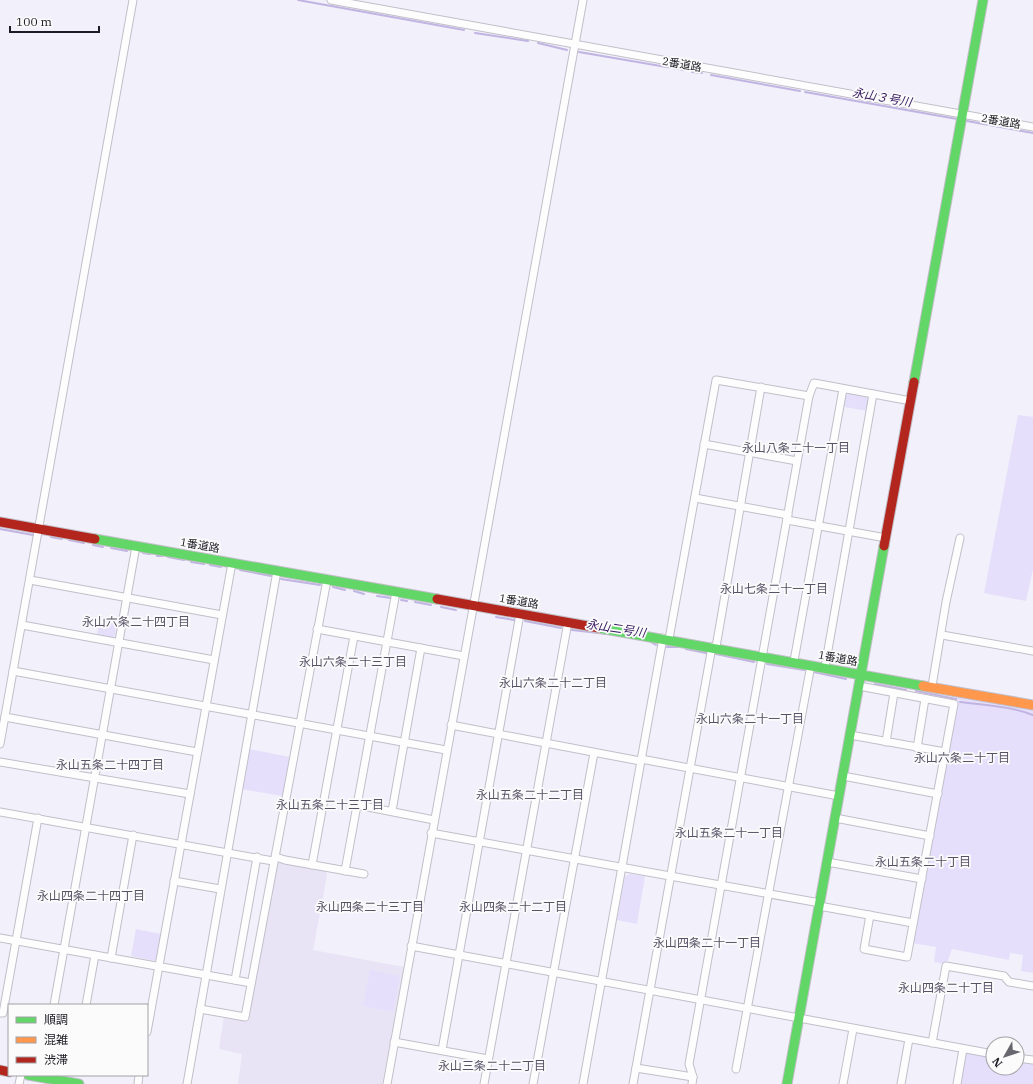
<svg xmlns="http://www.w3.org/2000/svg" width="1033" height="1084" font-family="'IBM Plex Serif','Noto Sans JP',serif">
	<rect width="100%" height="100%" fill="#f2f0fa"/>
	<!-- built -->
	<path fill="#e8e4f6" d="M277,862L326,871L327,876L313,950L404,967L382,1084H238L242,1054L219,1049L224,1016L248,1021Z"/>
	<!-- green -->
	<g fill="#e5dffc">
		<path d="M851,393L867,396L870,400L868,411L844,407L846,395Z"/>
		<path d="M1018,415L1033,417V569L1026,601L984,593Z"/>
		<path d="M100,616L117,620L115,636L112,638L97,635Z"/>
		<path d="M956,696L1033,710V973L1021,971L1023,955L1010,953L1009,960L952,949L948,960L944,964L934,962L936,947L912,943Z"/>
		<path d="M249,749L290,757L283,796L241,789Z"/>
		<path d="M630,874L645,876L637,924L617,920L625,876Z"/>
		<path d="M136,929L161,934L156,961L131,956Z"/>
		<path d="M370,970L400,976L393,1012L363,1006Z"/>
		<path d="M965,1052L993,1057V1068H1017V1061L1033,1064V1084H959Z"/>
	</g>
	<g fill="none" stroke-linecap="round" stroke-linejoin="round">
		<!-- stream -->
		<g stroke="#c0b4e2" stroke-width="2">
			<path d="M298,0L464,30"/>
			<path d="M475,33L528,41"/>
			<path d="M538,43L567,50"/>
			<path d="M579,52L684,70"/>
			<path d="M692,72L702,73"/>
			<path d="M711,75L800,91"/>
			<path d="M805,92L957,119"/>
			<path d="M967,121L1033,133"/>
			<path d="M0,529L33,535"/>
			<path d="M51,537L62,539"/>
			<path d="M69,540L84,543"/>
			<path d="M93,545L103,547"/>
			<path d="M111,548L127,551"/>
			<path d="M143,553L150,554"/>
			<path d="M157,556H162"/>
			<path d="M168,557L184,560"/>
			<path d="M191,562L204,564"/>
			<path d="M210,565L221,567"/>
			<path d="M240,570L271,576"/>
			<path d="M281,579L320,585"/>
			<path d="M333,587L345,590"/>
			<path d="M354,591L364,594"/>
			<path d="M377,596L391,598"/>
			<path d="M401,600L407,601"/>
			<path d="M415,602L431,605"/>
			<path d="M441,607L456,610"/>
			<path d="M496,617L514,620"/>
			<path d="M525,621L561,628"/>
			<path d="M572,630L607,634"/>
			<path d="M649,641L656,645"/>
			<path d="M667,647H678"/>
			<path d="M686,649L706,653"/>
			<path d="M716,654L754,662"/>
			<path d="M767,664L804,670"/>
			<path d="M814,672L846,679"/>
			<path d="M875,684L906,690"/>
			<path d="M916,691L956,699"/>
			<path d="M960,702C984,705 1010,706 1033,715"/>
		</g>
		<defs>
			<g id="street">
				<path d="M331,0L1033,127"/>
				<path d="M704,444L797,461"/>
				<path d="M695,498L788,515"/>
				<path d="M787,520L886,538"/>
				<path d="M30,580L222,615"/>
				<path d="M22,625L214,660"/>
				<path d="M317,629L464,656"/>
				<path d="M942,635L1033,651"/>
				<path d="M669,639L716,380L809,396"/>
				<path d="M716,647L761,387"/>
				<path d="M794,661L843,389"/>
				<path d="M825,667L873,394"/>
				<path d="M13,671L446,750"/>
				<path d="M859,686L954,704L907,957L864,949L870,915"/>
				<path d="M932,686L946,602L960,538"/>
				<path d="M5,717L197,752"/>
				<path d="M451,725L640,761"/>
				<path d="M850,735L945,752"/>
				<path d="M886,742L894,693"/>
				<path d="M0,744L133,0"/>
				<path d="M917,748L925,699"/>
				<path d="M641,759L839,796"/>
				<path d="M0,762L190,794"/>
				<path d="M843,776L938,794"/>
				<path d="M358,805L434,820"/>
				<path d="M392,811L421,648"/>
				<path d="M0,812L273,861"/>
				<path d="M835,818L930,836"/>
				<path d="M431,833L820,903"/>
				<path d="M276,857L285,860L364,874"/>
				<path d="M827,862L922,879"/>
				<path d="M312,865L354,636"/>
				<path d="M345,871L396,592"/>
				<path d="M174,881L220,889"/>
				<path d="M819,906L913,923"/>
				<path d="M0,938L251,983"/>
				<path d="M411,946L993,1054"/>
				<path d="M111,958L133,835"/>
				<path d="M235,980L257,857"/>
				<path d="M54,1005L136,546"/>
				<path d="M86,1005L95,955"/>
				<path d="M200,1009L245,1017L327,580"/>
				<path d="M0,1013H3L38,818"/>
				<path d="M147,1032L232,563"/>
				<path d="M394,1042L488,1059"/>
				<path d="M932,1043L946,966L1004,976L1009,982L1033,986"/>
				<path d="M442,1050L520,614"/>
				<path d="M1017,1058L1033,1060"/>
				<path d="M636,1068L693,1077"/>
				<path d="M736,1069L811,665"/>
				<path d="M19,1084L21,1075"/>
				<path d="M138,1084L139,1075"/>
				<path d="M187,1084L277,571"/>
				<path d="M387,1084L583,0"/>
				<path d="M484,1084L568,622"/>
				<path d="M533,1084L594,753"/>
				<path d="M583,1084L663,638"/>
				<path d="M633,1084L712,647"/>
				<path d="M692,1084L693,1077L689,1064L809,396L814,383L911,401"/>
				<path d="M843,1084L853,1029"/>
				<path d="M901,1084L909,1039"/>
				<path d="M957,1084L963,1049"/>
			</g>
			<g id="fast">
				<path d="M914,382L983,0"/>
				<path d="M95,539L437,599"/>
				<path d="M599,628L923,686"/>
				<path d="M28,1075L79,1084"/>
				<path d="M787,1084L884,546"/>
			</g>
			<path id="slow" d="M923,686L1033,705"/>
			<g id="jam">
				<path d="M0,522L95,539"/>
				<path d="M884,546L914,382"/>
				<path d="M437,599L599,628"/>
				<path d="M0,1070L9,1072"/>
			</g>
		</defs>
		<!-- street casing -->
		<use href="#street" stroke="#c1bfc8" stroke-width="9"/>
		<!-- fast casing -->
		<use href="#fast" stroke="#c1bfc8" stroke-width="11"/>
		<!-- slow casing -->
		<use href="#slow" stroke="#c1bfc8" stroke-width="11"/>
		<!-- jam casing -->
		<use href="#jam" stroke="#c1bfc8" stroke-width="11"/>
		<!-- street -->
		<use href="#street" stroke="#fdfdfe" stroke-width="7"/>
		<!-- fast -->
		<use href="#fast" stroke="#63d668" stroke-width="9"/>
		<!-- slow -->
		<use href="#slow" stroke="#ff974d" stroke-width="9"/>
		<!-- jam -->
		<use href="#jam" stroke="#b3261e" stroke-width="9"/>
	</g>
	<g text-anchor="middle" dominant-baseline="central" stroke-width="3.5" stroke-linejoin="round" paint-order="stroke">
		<!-- street labels -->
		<g font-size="11" fill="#1d1b23" stroke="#fbfbfb">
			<text transform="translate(682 64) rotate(10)">2番道路</text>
			<text transform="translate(1001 121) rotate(10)">2番道路</text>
			<text transform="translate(200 545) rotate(10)">1番道路</text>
			<text transform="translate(519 601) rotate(10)">1番道路</text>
			<text transform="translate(838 658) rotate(11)">1番道路</text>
		</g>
		<!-- water labels -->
		<g font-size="12" font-style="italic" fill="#33175f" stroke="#fbfbfb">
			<text transform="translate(882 97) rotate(10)">永山３号川</text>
			<text transform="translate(616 628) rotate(9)">永山二号川</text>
		</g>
		<!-- neighbourhood labels -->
		<g font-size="12" fill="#575266" stroke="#fbfbfb">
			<text x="796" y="447">永山八条二十一丁目</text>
			<text x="774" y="588">永山七条二十一丁目</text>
			<text x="136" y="621">永山六条二十四丁目</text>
			<text x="353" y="661">永山六条二十三丁目</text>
			<text x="553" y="682">永山六条二十二丁目</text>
			<text x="750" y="718">永山六条二十一丁目</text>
			<text x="962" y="757">永山六条二十丁目</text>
			<text x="110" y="764">永山五条二十四丁目</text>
			<text x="530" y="794">永山五条二十二丁目</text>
			<text x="330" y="804">永山五条二十三丁目</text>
			<text x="729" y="832">永山五条二十一丁目</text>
			<text x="923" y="861">永山五条二十丁目</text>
			<text x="91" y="895">永山四条二十四丁目</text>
			<text x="370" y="906">永山四条二十三丁目</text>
			<text x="513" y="906">永山四条二十二丁目</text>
			<text x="707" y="942">永山四条二十一丁目</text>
			<text x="946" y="987">永山四条二十丁目</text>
			<text x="492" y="1065">永山三条二十二丁目</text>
		</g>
	</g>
	<!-- legend -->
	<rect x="8" y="1004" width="140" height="72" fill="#fbfbfb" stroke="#a2a1a5"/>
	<rect x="16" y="1017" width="20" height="6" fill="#63d668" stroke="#a2a1a5"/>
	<text x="44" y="1024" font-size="12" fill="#1d1b23">順調</text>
	<rect x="16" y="1037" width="20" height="6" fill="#ff974d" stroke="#a2a1a5"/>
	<text x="44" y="1044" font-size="12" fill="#1d1b23">混雑</text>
	<rect x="16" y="1057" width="20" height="6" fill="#b3261e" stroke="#a2a1a5"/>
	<text x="44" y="1064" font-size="12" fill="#1d1b23">渋滞</text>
	<!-- north arrow -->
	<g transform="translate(1005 1056) rotate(231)"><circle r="19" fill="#fbfbfb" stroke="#a2a1a5"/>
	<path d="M0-3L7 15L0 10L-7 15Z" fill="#68666e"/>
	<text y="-6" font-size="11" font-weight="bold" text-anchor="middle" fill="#1d1b23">N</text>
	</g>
	<!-- scale -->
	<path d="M10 26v6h89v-6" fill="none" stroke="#1d1b23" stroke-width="2"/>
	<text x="16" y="26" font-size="12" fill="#1d1b23" stroke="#fbfbfb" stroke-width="3" paint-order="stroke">100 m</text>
</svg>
